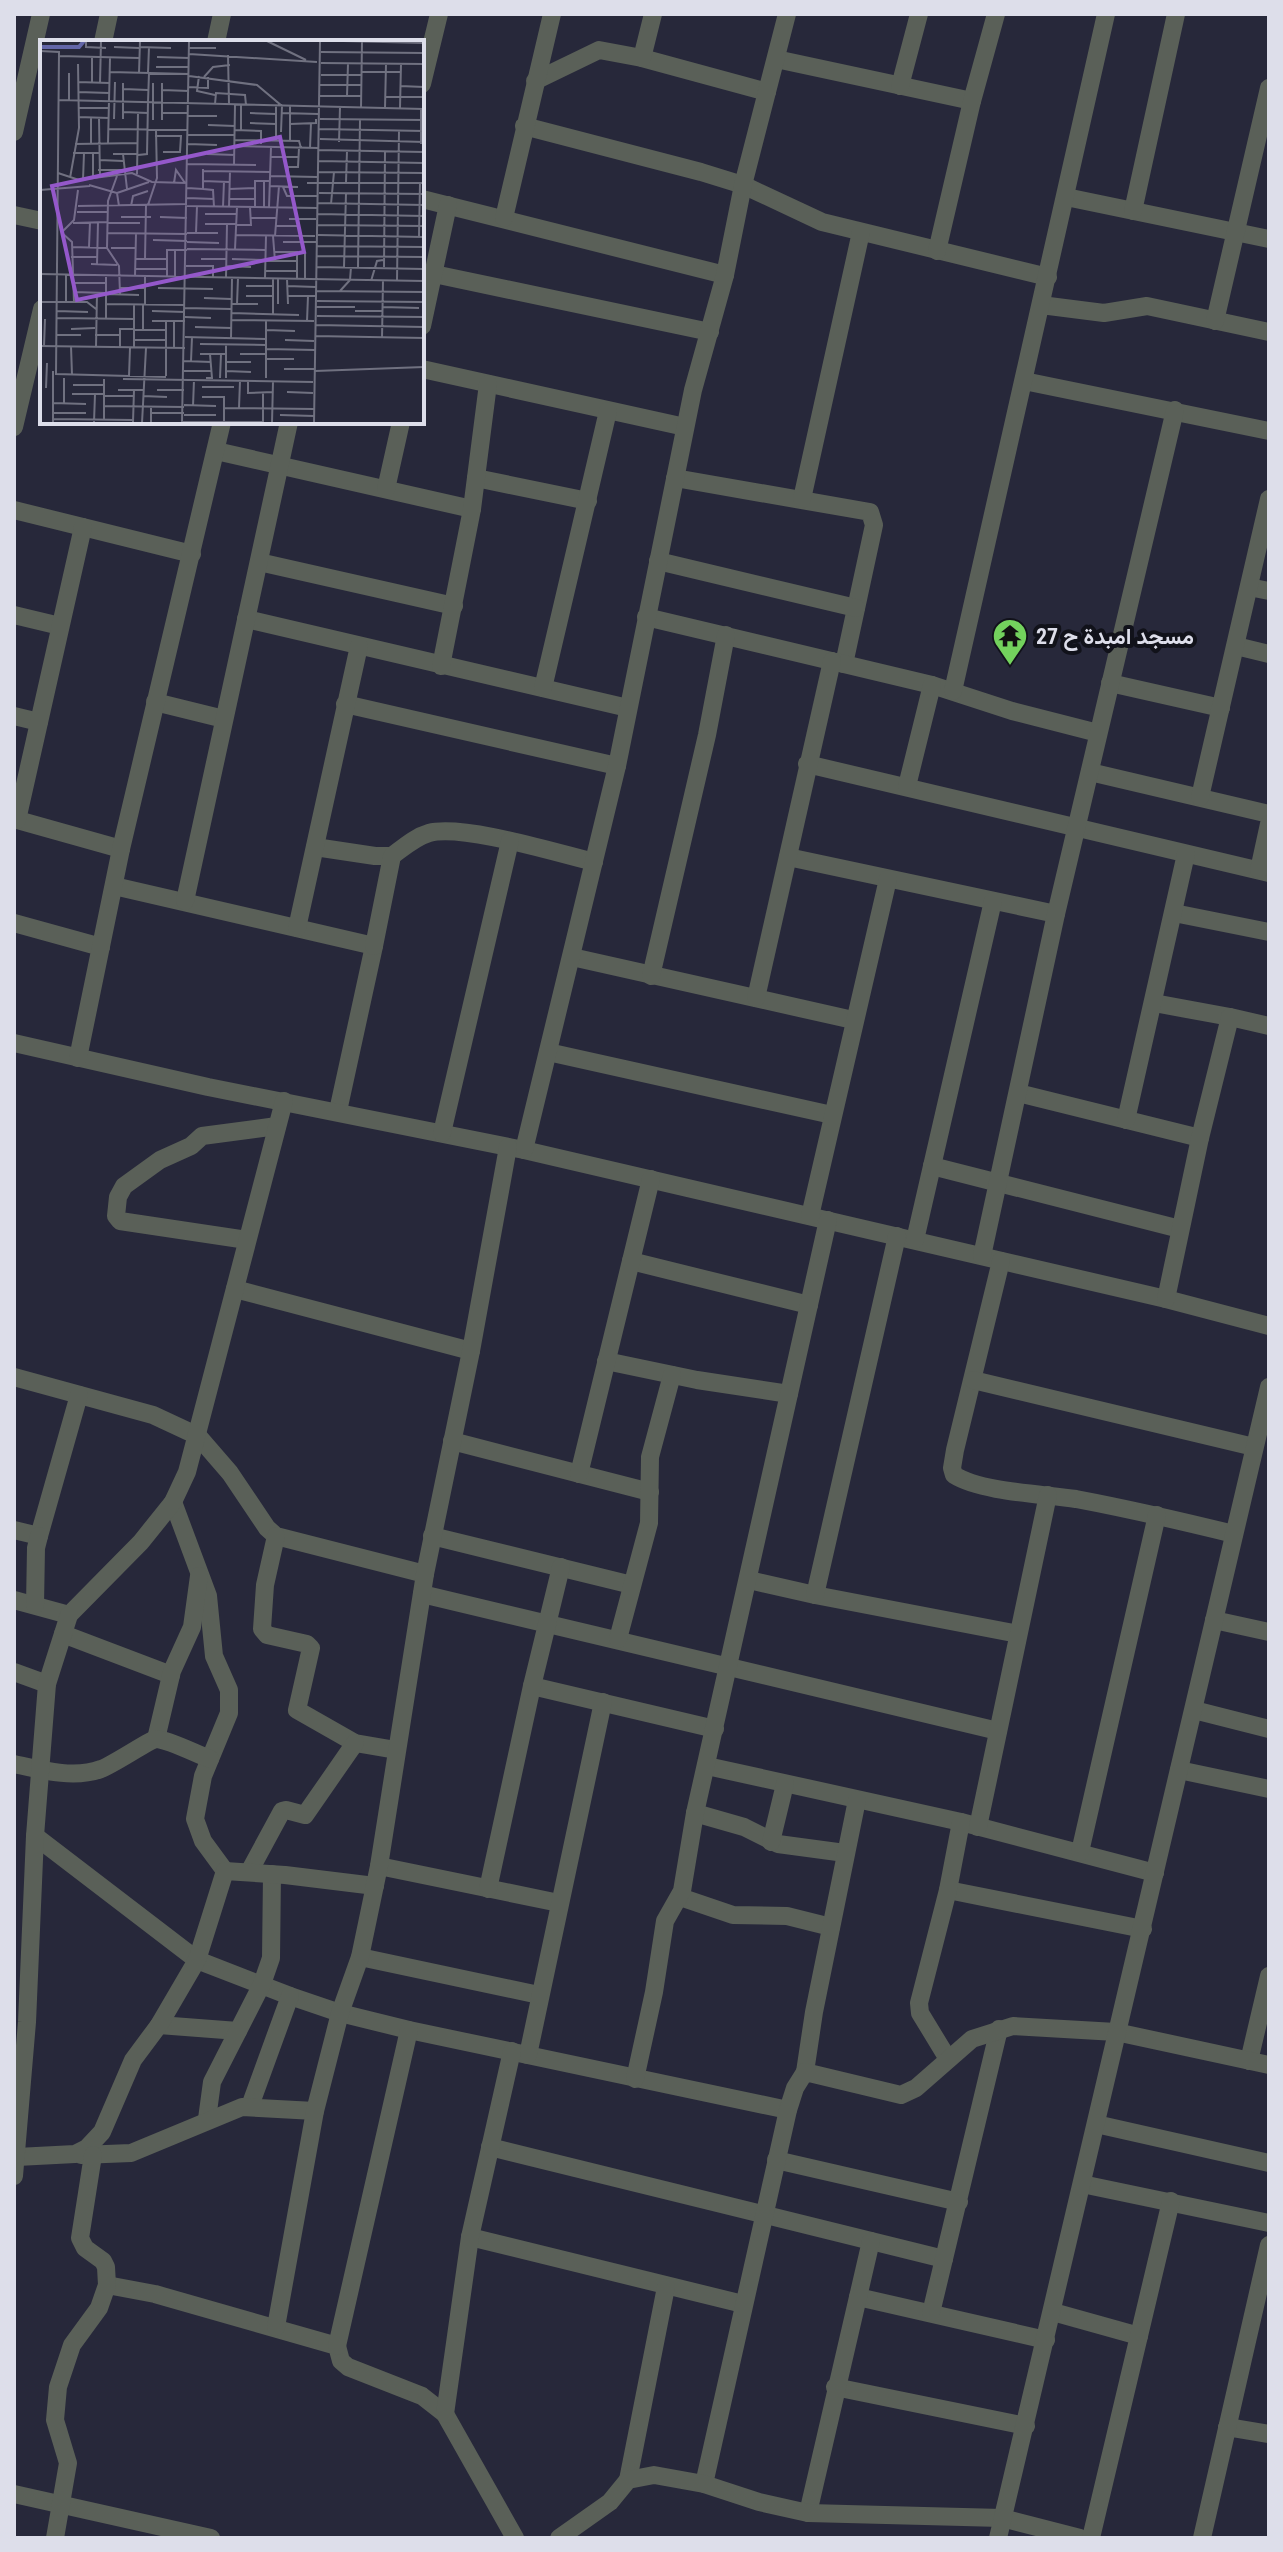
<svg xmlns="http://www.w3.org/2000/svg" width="1283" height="2552" font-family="'Roboto Condensed',Vazirmatn,sans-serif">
	<rect width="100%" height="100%" fill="#27283a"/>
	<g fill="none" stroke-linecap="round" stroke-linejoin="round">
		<!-- minor -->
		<g stroke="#5a6058" stroke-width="18">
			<path d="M103,42L109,14"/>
			<path d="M216,42L222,14"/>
			<path d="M642,58L767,92"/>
			<path d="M776,59L972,101"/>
			<path d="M535,81L599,50L642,58L653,14"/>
			<path d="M422,84L439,14"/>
			<path d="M900,86L919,14"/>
			<path d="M524,126L701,172L743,185L822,222L1048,277"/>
			<path d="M14,132L41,14"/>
			<path d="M1066,197L1269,239"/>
			<path d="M422,199L725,275"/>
			<path d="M1133,211L1176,14"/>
			<path d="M14,215L42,221"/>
			<path d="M504,218L552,14"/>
			<path d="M937,251L972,101L996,14"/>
			<path d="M434,274L710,332"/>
			<path d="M1041,305L1104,313L1147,306L1269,332"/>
			<path d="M1215,321L1269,88"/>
			<path d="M422,326L448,205"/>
			<path d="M422,369L685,427"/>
			<path d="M1024,381L1269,431"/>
			<path d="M14,427L42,309"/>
			<path d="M216,451L472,509"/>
			<path d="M476,478L588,501"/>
			<path d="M675,478L870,512L874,525L844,664"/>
			<path d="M386,489L401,422"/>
			<path d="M802,499L861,232"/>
			<path d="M14,510L192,554"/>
			<path d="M658,561L856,608"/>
			<path d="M259,562L454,606"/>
			<path d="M1249,587L1269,591"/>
			<path d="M14,615L60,626"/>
			<path d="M646,617L932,685L1012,711L1098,733"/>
			<path d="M246,619L628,708"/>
			<path d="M1236,646L1269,654"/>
			<path d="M441,666L472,509L488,384"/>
			<path d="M1110,683L1221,708"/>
			<path d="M543,688L608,411"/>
			<path d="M953,691L1106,14"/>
			<path d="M155,702L224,719"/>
			<path d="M345,704L617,766"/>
			<path d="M14,716L39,722"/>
			<path d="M807,764L1269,873"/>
			<path d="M1090,772L1269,814"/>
			<path d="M907,786L932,685"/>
			<path d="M1200,797L1269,499"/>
			<path d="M14,819L121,849"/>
			<path d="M17,820L83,527"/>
			<path d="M315,847L375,856H392"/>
			<path d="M788,857L1056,914"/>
			<path d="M1259,870L1269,824"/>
			<path d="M114,886L374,946L338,1111"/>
			<path d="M185,901L289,422"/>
			<path d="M1174,913L1269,932"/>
			<path d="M14,923L101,947"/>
			<path d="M297,928L359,646"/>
			<path d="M374,946L392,856C404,847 415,837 429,833C463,824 557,853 594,862"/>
			<path d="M572,957L853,1020"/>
			<path d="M651,976L707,735L726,635"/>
			<path d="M756,998L832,661"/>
			<path d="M1154,1003L1230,1017"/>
			<path d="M14,1043L208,1087L524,1150L1166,1299L1269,1326"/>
			<path d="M548,1052L832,1115"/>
			<path d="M78,1058L121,849L222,422"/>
			<path d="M1018,1093L1200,1138"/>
			<path d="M1126,1120L1186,854"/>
			<path d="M442,1133L510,841"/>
			<path d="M524,1150L617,766L693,390L725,275L743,185L787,14"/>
			<path d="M932,1166L1180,1229"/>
			<path d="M810,1216L888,879"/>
			<path d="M247,1240L120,1221L116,1216L118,1197L124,1186L160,1160L191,1146L202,1136L277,1126"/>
			<path d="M915,1240L993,901"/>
			<path d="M982,1256L1056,914L1175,410"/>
			<path d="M631,1261L809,1305"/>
			<path d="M1001,1261L955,1450L952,1468L954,1475C981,1492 1043,1494 1076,1499C1129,1509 1181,1521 1234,1534"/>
			<path d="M235,1289L471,1351"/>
			<path d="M1166,1299L1200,1138L1230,1017L1269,1026"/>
			<path d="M606,1361L697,1380L789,1394"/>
			<path d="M14,1377L153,1415L198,1436L230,1473L267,1528L276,1536L425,1574"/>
			<path d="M973,1380L1254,1447"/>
			<path d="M452,1441L650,1492"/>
			<path d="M579,1474L651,1179"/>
			<path d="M173,1502L208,1596L214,1656L229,1690V1713L203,1776L195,1819L203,1841L225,1871"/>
			<path d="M14,1530L39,1536L79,1395"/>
			<path d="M276,1536L265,1585L262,1629L267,1635L307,1644L311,1648L297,1710L355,1743L396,1750"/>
			<path d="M432,1536L632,1585"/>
			<path d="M749,1580L815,1595L1018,1634"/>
			<path d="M422,1594L998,1731"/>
			<path d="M815,1595L897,1236"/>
			<path d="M14,1600L69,1615"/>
			<path d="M35,1605L36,1548L39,1536"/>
			<path d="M1214,1620L1269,1632"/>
			<path d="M63,1634L171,1675"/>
			<path d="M618,1639L649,1523L650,1457L672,1375"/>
			<path d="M14,1672L47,1684"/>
			<path d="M532,1686L715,1729"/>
			<path d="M1194,1710L1269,1729"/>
			<path d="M156,1739L172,1671L192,1627L199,1576"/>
			<path d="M14,1764C41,1770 74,1779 101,1769C113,1765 151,1739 156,1739C170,1740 196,1754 210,1759"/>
			<path d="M707,1766L961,1822L1155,1873"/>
			<path d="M1179,1770L1269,1789"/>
			<path d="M695,1813L744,1827L778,1844L845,1853"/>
			<path d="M978,1827L1048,1495"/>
			<path d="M35,1836L197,1960L290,1996L340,2013L409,2030L788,2110"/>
			<path d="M771,1842L785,1784"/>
			<path d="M1080,1852L1157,1515"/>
			<path d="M379,1866L559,1903"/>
			<path d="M249,1872L282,1811L286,1810L305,1815L355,1743"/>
			<path d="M488,1889L532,1686L561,1567"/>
			<path d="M948,1890L1143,1929"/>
			<path d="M680,1897L733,1915L787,1916L831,1927"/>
			<path d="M360,1957L539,1995"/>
			<path d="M159,2025L238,2031"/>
			<path d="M528,2055L603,1702"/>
			<path d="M948,2059L920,2013L919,2003L948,1890L961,1822"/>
			<path d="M1249,2061L1269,1976"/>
			<path d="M805,2072L814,2012L857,1800"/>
			<path d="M635,2079L654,1992L665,1921L682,1891L695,1813L828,1220"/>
			<path d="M250,2106L290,1996"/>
			<path d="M207,2119L212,2082L262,1984L271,1958L272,1874"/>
			<path d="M1096,2124L1269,2163"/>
			<path d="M490,2147L944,2259"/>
			<path d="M81,2155L131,2153L242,2107L315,2111"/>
			<path d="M17,2157L75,2154L87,2148L102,2132L133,2060L159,2025L197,1960L225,1871L285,1875L375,1886"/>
			<path d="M776,2160L959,2202"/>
			<path d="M14,2176L27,2022L35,1836L47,1684L69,1615L141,1542L173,1502L187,1472L284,1101"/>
			<path d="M1082,2184L1269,2223"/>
			<path d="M470,2237L743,2304"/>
			<path d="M107,2285L155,2294L337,2346L341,2361L348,2367L422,2396L445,2414L515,2538"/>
			<path d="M858,2297L1046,2340"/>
			<path d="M1053,2312L1139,2336"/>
			<path d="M931,2313L999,2029"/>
			<path d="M276,2327L315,2111L340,2013L360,1957L379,1866L425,1574L471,1351L508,1147"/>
			<path d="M337,2346L409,2030"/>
			<path d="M835,2387L1026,2426"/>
			<path d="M445,2414L470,2237L512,2051"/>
			<path d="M1227,2427L1269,2434"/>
			<path d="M628,2480L666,2287"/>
			<path d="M704,2484L788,2110L795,2088L805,2072L901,2095L916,2088L972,2039L1013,2026L1116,2032L1269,2065"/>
			<path d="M14,2494L211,2538"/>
			<path d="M808,2513L871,2241"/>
			<path d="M55,2538L68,2463L55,2420L58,2387L72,2345L99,2308L107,2285L106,2267L103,2261L85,2248L80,2238L93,2155"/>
			<path d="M559,2538L610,2502L628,2480L654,2475L704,2484L759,2502L808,2513L1002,2518L1080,2538"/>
			<path d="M998,2538L1269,1387"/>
			<path d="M1091,2538L1171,2201"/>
			<path d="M1202,2538L1269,2245"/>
		</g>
	</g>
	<!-- icons -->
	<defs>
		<symbol id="temple-pin" viewBox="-11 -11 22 30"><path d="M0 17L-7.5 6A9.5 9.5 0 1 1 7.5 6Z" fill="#73d25d" stroke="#11121a"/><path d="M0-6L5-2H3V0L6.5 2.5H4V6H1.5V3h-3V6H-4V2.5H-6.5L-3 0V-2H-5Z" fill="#111"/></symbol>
	</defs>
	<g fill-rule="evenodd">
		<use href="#temple-pin" x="990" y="616" width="40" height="54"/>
	</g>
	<g text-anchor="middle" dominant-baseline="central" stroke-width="8" stroke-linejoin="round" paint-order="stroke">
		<!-- poi labels -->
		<g font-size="22" font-weight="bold" fill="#dddeea" stroke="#11121a" text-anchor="start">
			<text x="1036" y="636">مسجد امبدة ح 27</text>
		</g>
	</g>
	<!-- overview -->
	<g transform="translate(40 40)">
		<rect width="384" height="384" fill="#27283a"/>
		<path fill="none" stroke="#6366a8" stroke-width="4" d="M0,7H39L44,1"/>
		<path fill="none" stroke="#707180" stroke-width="2" d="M46,1V7L66,8M227,1L266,20M303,1L384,3M74,7L99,8M99,7L131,8M149,8H176M0,11L19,12L16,334L126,337M281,12L384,13M149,14L277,22M188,15L189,64M19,16L99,18M117,17L149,18M281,23L384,24M116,27H149M70,32L149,34M322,32H361M99,33L100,1M108,33L109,7M281,35H322M149,36L217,45L242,66L241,92M159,36L157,51L175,55M164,37L173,27L190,25M38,42L69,43M52,43V17M60,43L61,1M280,45H322M360,46L384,47M149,47L168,48V37M83,49L108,50M122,50L149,51M38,52L69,53M280,56H321M307,56L308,24M345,57H384M19,60L384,69M29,60V33M108,62L109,33M175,64L176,53L205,55L206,65M250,66V101M38,68H69M321,68L322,1M345,68L346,24M360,68L361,24M83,72L108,73M122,73H148M210,73L236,74M242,73L278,74M148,76H177M38,77L69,78M59,78L60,138M74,79L75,42M83,79V43M280,79L384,80M113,80V43M122,80V43M210,83L236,84M250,84L276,83V79M168,85L195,86M68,89L148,90M279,89L384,91M195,90L221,91V104M201,90V65M148,95H195M115,96H142M280,99L384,102M195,100L259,101L261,108M236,101V66M299,102L300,67M51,103V78M68,103L70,18M35,104L98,103M148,104L177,105M381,104V69M195,106L278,108M270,108L271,83M278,110L384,112M123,112H140L141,96M33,113H59M73,114H98M83,114L87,149M167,114L195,115M98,115L107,114L108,62M231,117H258M59,120L83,121M279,121L384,123M147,124L216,125M194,125L195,65M58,130H83M163,131L231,132M278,132L384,133M18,133L39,140L92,133L112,142L147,143M97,134L98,73M77,136L68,161L67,208L79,226L80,254M230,136L277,137M247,137L248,127H258L259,108M30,138L39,88L38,24M53,139V113M43,140L44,113M163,141L189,142M224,141V167M306,142L307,111M134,143L136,130L145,143M267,143H384M49,145L77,153L79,166M230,146L258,147M243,147L247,156H277M147,148L163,149V129M163,149L173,150L174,167M189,149L215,148M0,150L50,146M77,153L109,142M279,153L384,154M147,158L174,159M189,159H215M277,163L384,165M291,164L294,132M108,165L117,138L116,90M38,166L147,164M91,166L93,156L108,151M147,166L277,168M215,166V141H230M183,167L184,141M189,167L190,131M229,167L231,107M37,172H67M165,174H197M278,174L384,176M81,177H111M120,177L147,178M211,178H236M249,179H276M33,183L67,182M67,183H100M165,184H197M197,185H211L210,167M277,185L384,186M235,186H260M22,192L34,180L38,150M22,193L32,202L34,262M67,193L147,194M147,193H178M156,193L157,166M196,195L275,196M278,195L384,197M233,196L235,221M235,196L239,146M379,196L380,143M113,200L147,201M147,202L179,203M243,202H276M277,206L384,207M32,207L67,208M49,207L50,182M71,208H96M147,209L226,210M195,209L197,167M234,212H257V239M277,216L384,217M31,217H57M96,219H127M105,219L106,165M161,219H186M192,219L226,220M226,221H257M51,224L77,225M57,224L58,182M146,226H173V237M186,226L211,227M277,227L384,229M304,227L306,153M318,227L320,80M344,227L345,112M95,229H127M225,231H256M0,234L384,241M95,236L96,194M105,236V265M127,236V210H147M135,237V210M186,238L187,184M225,238L226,196M247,239L248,264M265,239V212M331,241L337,221L343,220M357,241L359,91M34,243H66M206,246H233M247,246L276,247M80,248H105M118,248L173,249M277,251L384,252M300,251L310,240L311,227M34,252L66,253M66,254L99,255M206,256H233M247,256H276M164,258L191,259M277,261L384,262M0,262H47L56,269M26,262V234M66,264L145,265M191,264H218M197,264L198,238M238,264V238M94,265V308M276,267H315M343,267L379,268M145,268L191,269M17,271L48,272M112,271L145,272M315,271H343M191,273L259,275M233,274V238M277,276L384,277M145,277L171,278M17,278L94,279M66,278V235M191,280L274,281M112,281H145M126,281V336M267,281L268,256M276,285L384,287M155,287L191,288M31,289L55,288M94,290H125M103,290V265M226,290L255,291M16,295H41M55,295H80M275,296L384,298M145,297L226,299M191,298L192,238M342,298L343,241M94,300H125M245,300L274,301M160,304L226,305M0,306L145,308M4,306L5,279M31,306L32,335M56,307L57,253M80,307V289H94M134,308V281M226,309L275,310M160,314H186M200,314H226M226,319H254M144,321L171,322M151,321L152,297M186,322H211M244,329H275M144,331H172M186,331L211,332M275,331L384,327M89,336L90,308M166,338H172L170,314M180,338L181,314M186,338V304M226,338V280M83,339L273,342M208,341V353L233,352M33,345H64M162,347H194M6,348L7,323M78,350H103M117,350H144M247,352L273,353M32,354H63M64,356H94M103,356L127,357M162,357H184V382M13,363L46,364M24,363V338M144,365L176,366M64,366L144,367M153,366L154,340M111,367V383H129M184,368L274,369M199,368L200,341M13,373H46M111,373H144M144,375H176M240,375L274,376M13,379L93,380M64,380V339M54,382L55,354M93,382L94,350M143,382H223M13,383V331M102,383L106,308M142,383L149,1M223,383V352M232,383L233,342M274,383L280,1"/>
		<path fill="#9458ca" fill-opacity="0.15" stroke="#9458ca" stroke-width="4" d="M240,97L264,212L37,260L12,146Z"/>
		<rect width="384" height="384" fill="none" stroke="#dddeea" stroke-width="4"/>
	</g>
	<!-- border -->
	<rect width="1283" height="2552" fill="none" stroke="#dddeea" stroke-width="32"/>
</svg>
